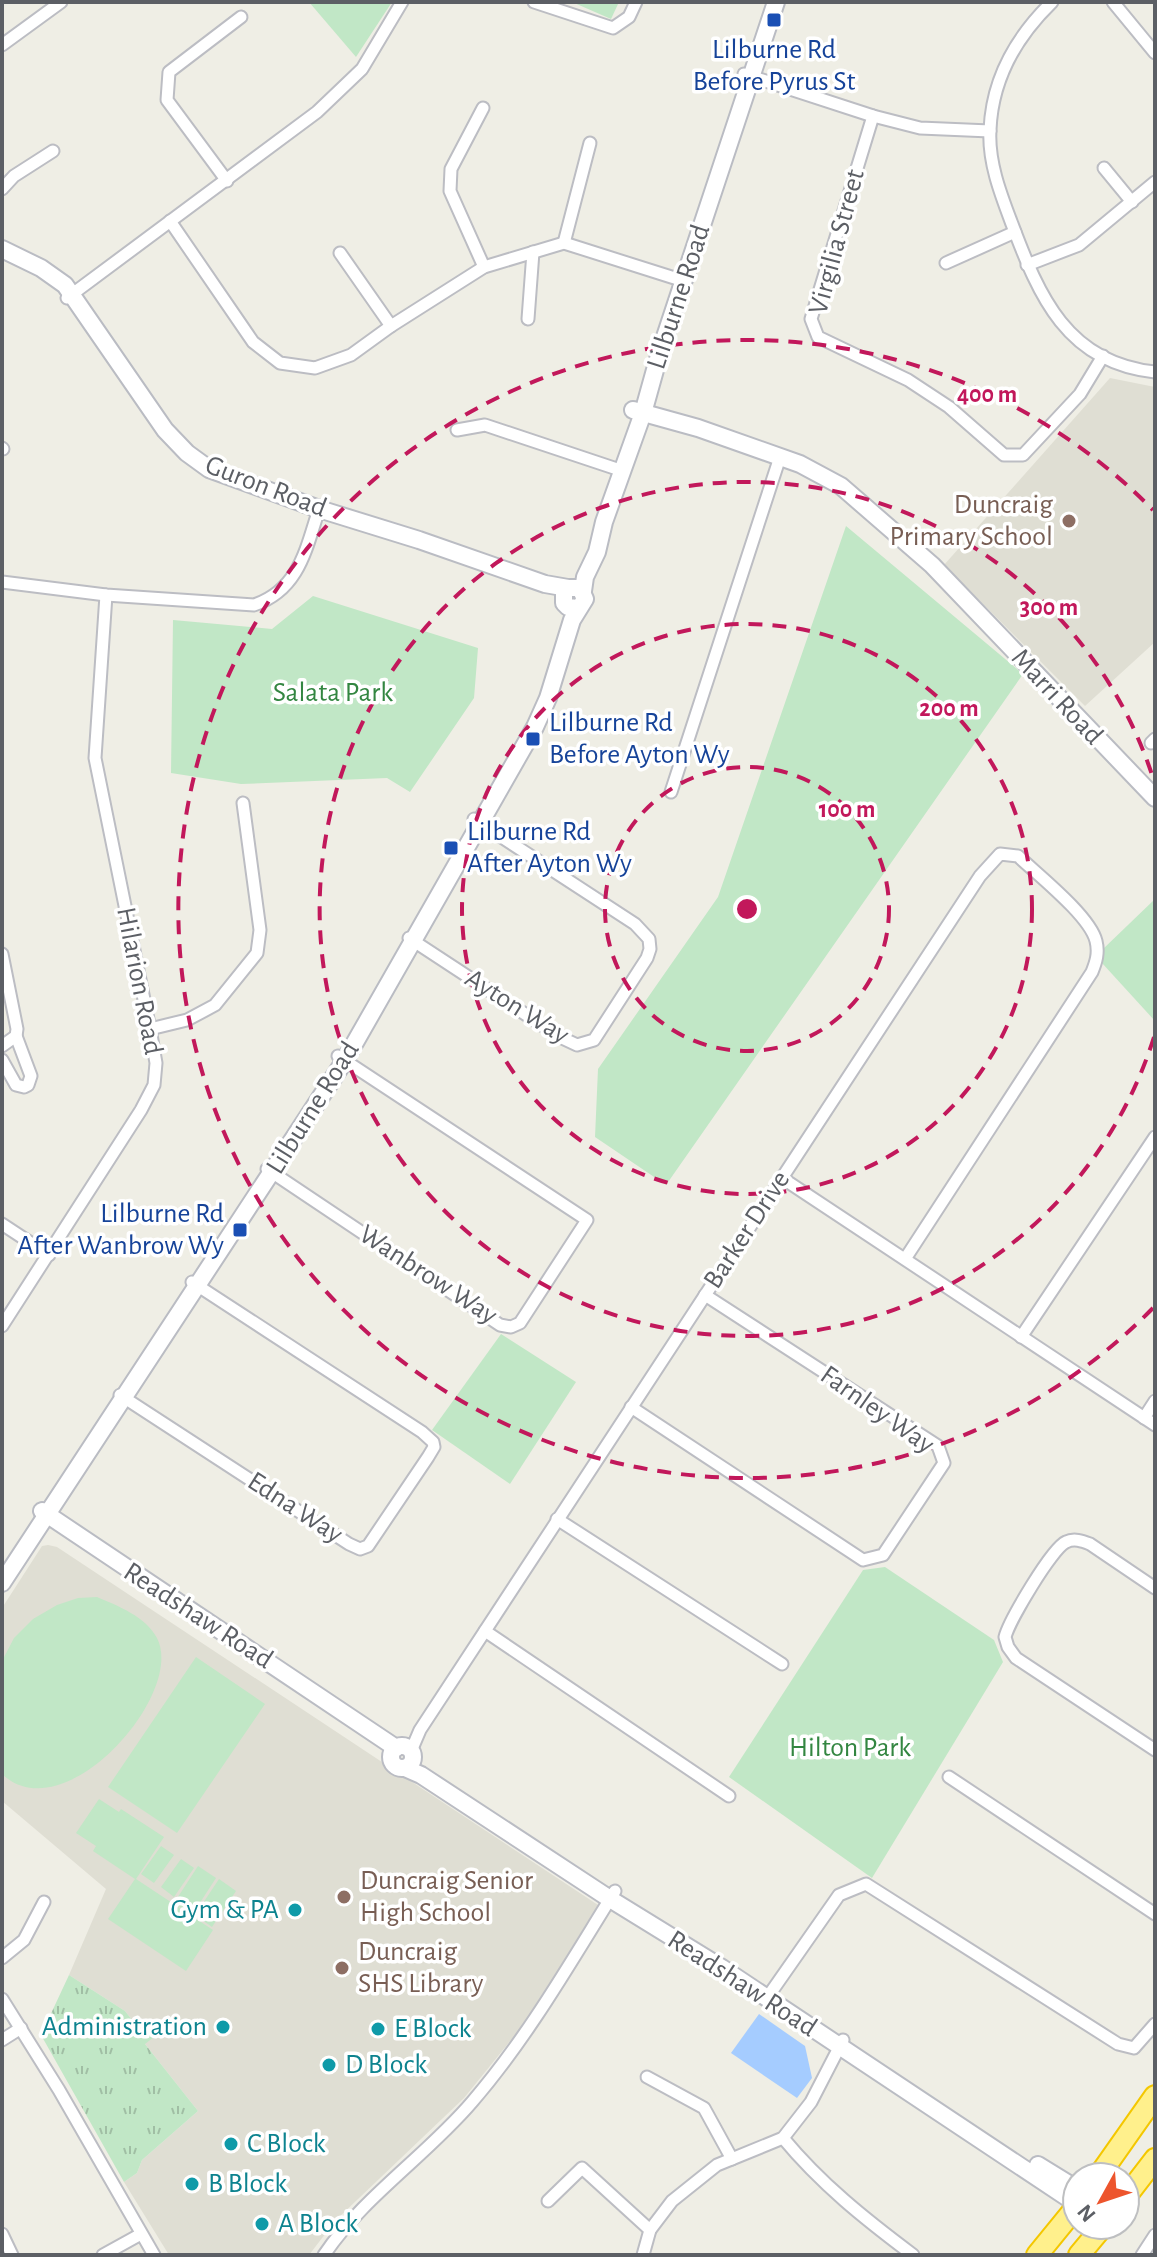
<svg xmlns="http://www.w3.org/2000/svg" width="1157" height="2257" font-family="'Alegreya Sans',sans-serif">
	<defs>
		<pattern id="grass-tufts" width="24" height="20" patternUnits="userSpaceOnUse" patternTransform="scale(2)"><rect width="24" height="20" fill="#c1e7c6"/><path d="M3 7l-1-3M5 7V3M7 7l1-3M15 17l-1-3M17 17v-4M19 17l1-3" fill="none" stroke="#a0bea4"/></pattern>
	</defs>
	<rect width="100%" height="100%" fill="#efeee5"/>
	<!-- education -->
	<g fill="#dfded3">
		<path d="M1110,378L1155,387V642L1085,706L944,565Z"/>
		<path d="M48,1545L57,1547L598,1905L528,2019L464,2098L336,2220L309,2255H169L124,2182L137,2173L142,2160L198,2111L145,2044L139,2017L133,2021L125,2011L69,1975L106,1889L2,1801V1608L42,1546Z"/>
	</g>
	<!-- grass -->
	<path fill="url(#grass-tufts)" d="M69,1975L125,2011L133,2021L139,2017L154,2037L145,2044L198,2111L142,2160L137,2173L124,2182L41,2035Z"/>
	<!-- park -->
	<g fill="#c1e7c6">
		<path d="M309,2H392L356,57Z"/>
		<path d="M572,2H619L611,19Z"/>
		<path d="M846,526L1023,674L666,1185L595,1137L598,1069L718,897Z"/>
		<path d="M313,596L478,648L474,698L410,792L387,778L241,784L171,773L173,620L272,629Z"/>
		<path d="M1155,899V1021L1102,963V950Z"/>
		<path d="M501,1334L576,1382L510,1484L432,1430Z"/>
		<path d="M885,1567L994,1640L1003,1662L872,1878L729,1777L863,1570Z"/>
		<path d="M97,1597C118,1606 145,1616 157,1638C186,1694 64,1833 2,1774V1661L14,1638L33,1619L57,1605L78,1598Z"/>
		<path d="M196,1657L265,1704L177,1833L108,1787Z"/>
		<path d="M99,1799L119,1812L121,1809L164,1837L136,1879L213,1930L186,1971L108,1919L135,1879L93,1851L96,1846L76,1833Z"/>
		<path d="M161,1846L174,1855L154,1883L141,1874Z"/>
		<path d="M181,1859L194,1868L174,1897L161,1887Z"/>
		<path d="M198,1866L216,1878L192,1915L174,1903Z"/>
		<path d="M219,1879L236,1891L212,1927L195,1915Z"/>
	</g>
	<!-- water -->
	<path fill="#a5ccff" d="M759,2014L805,2046L812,2078L797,2098L731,2053Z"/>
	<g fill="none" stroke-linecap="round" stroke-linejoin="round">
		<defs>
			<g id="street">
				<path d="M534,2L613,28L629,17L636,2"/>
				<path d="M1052,2C1017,36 992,79 990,130C988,162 1001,195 1012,224C1039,296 1067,363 1155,372"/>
				<path d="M1113,2L1155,53"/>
				<path d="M2,45L61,2"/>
				<path d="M744,74L873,116L920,128L990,131"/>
				<path d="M483,108L451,169L450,191L484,267"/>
				<path d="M873,116L811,319L818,337L908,380L949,407L1004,455H1023L1080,394L1103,356"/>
				<path d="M1104,168L1132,202"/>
				<path d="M227,181L167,100L169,72L241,17"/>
				<path d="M2,189L14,176L53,151"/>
				<path d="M170,221L253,342L280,363L315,368L351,355L391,326L484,267L564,243L684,281"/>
				<path d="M564,243L590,143"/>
				<path d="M340,253L391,326"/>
				<path d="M946,263L1015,232"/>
				<path d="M1027,265L1079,245L1155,182"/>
				<path d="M67,298L317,112L362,69L402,2"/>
				<path d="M528,319L533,252"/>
				<path d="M457,430L485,425L623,471"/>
				<path d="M2,448L3,449"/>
				<path d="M2,582L106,595L254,605C299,590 306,549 319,509"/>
				<path d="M1151,743L1155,739"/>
				<path d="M671,792L780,457"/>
				<path d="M409,938L560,1037L577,1045L594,1040L647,958L650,949L649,939L635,924L474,819"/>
				<path d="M2,954L17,1029L16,1036L2,1046"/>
				<path d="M150,1029L187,1020L215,1005L257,953L260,930L243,803"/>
				<path d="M2,1060L16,1085L24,1087L28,1085L31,1076L16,1036"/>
				<path d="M267,1169L500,1325L511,1327L520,1323L587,1220L338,1056"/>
				<path d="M782,1178L1155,1425"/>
				<path d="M2,1224L49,1255"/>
				<path d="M2,1326L141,1110L154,1085L156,1063L150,1029L95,758L106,595"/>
				<path d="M1021,1337L1155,1137"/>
				<path d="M120,1395L349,1544L360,1549L368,1546L428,1457L434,1447L433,1442L422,1432L192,1282"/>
				<path d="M631,1407L863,1560L883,1555L944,1463L938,1446L705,1295"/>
				<path d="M1144,1418L1155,1401"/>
				<path d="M557,1519L782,1664"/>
				<path d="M1155,1588L1090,1544C1082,1541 1074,1538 1066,1542C1052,1548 1009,1621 1005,1637L1008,1647L1016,1658L1155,1750"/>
				<path d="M485,1631L729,1796"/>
				<path d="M411,1751L420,1730L980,876L1000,854L1018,856C1038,875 1090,916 1096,941C1099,953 1096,962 1092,972L905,1259"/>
				<path d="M949,1777L1155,1914"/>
				<path d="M2,1958L24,1940L44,1902"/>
				<path d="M767,1998L839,1895L866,1884L1118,2044L1134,2048L1155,2024"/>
				<path d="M2,1999L59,2090L154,2255"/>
				<path d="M2,2040L21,2028"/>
				<path d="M647,2077L704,2108L732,2159"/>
				<path d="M783,2138C821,2184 865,2219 913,2255"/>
				<path d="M548,2201L582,2168L650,2230"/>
				<path d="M2,2234L12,2255"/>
				<path d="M103,2255L141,2234"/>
				<path d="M324,2255C363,2197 427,2155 472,2102C528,2037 570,1963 615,1891"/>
				<path d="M643,2255L650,2230L672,2201L717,2165L783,2138L811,2102L843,2040"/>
				<path d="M1142,2255L1155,2235"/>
			</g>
			<g id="secondary">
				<path d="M2,249L41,268L65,285L165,430L187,453L209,469L319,509L419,540L545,584L568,588"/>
				<path d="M633,410L698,428L800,464L841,486L932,565L1155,798"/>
				<path d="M583,591L585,577L597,552L604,522L643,413L660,352L776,2"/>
				<path d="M42,1511L396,1748"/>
				<path d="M2,1583L345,1060L535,727L548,698L572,620L585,599L580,588H568L564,593V603L568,607L577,608"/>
				<circle cx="402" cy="1757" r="11"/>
				<path d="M405,1768L421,1775L610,1899L722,1968L1077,2204"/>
				<path d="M1038,2165L1077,2189"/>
			</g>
			<g id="highway">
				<path d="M1098,2177L1155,2096"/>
				<path d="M1125,2198L1155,2159"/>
				<path d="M1037,2255L1077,2206"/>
				<path d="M1079,2255L1104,2225"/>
			</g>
		</defs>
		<!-- street casing -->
		<use href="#street" stroke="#bcbdc3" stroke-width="15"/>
		<!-- secondary casing -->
		<use href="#secondary" stroke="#babcc3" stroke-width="20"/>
		<!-- highway casing -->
		<use href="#highway" stroke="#f4c700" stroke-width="24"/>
		<!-- street -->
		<use href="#street" stroke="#fff" stroke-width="11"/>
		<!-- secondary -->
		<use href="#secondary" stroke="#fff" stroke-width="16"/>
		<!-- highway -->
		<use href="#highway" stroke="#fff08c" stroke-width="20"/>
	</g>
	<!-- distance rings -->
	<g fill="none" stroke="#c2185b" stroke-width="4" stroke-dasharray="14 10">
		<circle cx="747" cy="909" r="142"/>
		<circle cx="747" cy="909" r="285"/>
		<path d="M1154 1037A427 427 0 1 1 1154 781"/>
		<path d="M1153 1308A569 569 0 1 1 1153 510"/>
	</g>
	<!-- markers -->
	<g fill="#1a4fb4" stroke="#fff" stroke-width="3">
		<rect x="766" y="12" width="16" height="16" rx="4"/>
		<rect x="525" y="731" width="16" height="16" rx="4"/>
		<rect x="443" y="840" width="16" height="16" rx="4"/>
		<rect x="232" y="1222" width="16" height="16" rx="4"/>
	</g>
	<g fill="#8d6e63" stroke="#fff" stroke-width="3">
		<circle cx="1069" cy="521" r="8"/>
		<circle cx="344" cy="1897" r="8"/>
		<circle cx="342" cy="1968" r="8"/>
	</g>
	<g fill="#0f9aa8" stroke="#fff" stroke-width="3">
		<circle cx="295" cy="1910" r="8"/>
		<circle cx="223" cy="2027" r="8"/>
		<circle cx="378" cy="2029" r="8"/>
		<circle cx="329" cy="2065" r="8"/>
		<circle cx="231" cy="2144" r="8"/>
		<circle cx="192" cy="2184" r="8"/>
		<circle cx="262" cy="2224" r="8"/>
	</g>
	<g text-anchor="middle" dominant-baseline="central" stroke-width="7" stroke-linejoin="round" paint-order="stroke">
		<!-- transit labels -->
		<g font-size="28" fill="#164399" stroke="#fff" text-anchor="start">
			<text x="774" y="50" text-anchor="middle">Lilburne Rd<tspan x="774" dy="32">Before Pyrus St</tspan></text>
			<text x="549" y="723">Lilburne Rd<tspan x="549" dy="32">Before Ayton Wy</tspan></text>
			<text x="467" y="832">Lilburne Rd<tspan x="467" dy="32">After Ayton Wy</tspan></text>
			<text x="224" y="1214" text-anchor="end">Lilburne Rd<tspan x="224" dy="32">After Wanbrow Wy</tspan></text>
		</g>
		<!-- street labels -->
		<g font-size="28" fill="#5c5f65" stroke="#fff">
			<text transform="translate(837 242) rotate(-75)">Virgilia Street</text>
			<text transform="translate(679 297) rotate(-72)">Lilburne Road</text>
			<text transform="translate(266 487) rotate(21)">Guron Road</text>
			<text transform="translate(1057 697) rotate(47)">Marri Road</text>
			<text transform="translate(139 981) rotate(79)">Hilarion Road</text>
			<text transform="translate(517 1007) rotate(32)">Ayton Way</text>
			<text transform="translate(313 1108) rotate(-58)">Lilburne Road</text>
			<text transform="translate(747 1230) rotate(-57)">Barker Drive</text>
			<text transform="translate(428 1275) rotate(33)">Wanbrow Way</text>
			<text transform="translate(877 1410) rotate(35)">Farnley Way</text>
			<text transform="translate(295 1508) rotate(33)">Edna Way</text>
			<text transform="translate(198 1616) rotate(33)">Readshaw Road</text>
			<text transform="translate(742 1984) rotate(33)">Readshaw Road</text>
		</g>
		<!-- education labels -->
		<g font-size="28" fill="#785e54" stroke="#fff" text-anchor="start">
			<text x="1053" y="505" text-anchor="end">Duncraig<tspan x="1053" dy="32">Primary School</tspan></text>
			<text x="360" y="1881">Duncraig Senior<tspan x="360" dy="32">High School</tspan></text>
			<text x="358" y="1952">Duncraig<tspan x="358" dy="32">SHS Library</tspan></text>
		</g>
		<!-- park labels -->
		<g font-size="28" fill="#338641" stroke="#fff">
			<text x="333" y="693">Salata Park</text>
			<text x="850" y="1748">Hilton Park</text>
		</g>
		<!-- culture labels -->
		<g font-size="28" fill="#0d838f" stroke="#fff" text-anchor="start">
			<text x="279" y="1910" text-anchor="end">Gym &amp; PA</text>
			<text x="207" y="2027" text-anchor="end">Administration</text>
			<text x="394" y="2029">E Block</text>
			<text x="345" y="2065">D Block</text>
			<text x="247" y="2144">C Block</text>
			<text x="208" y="2184">B Block</text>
			<text x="278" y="2224">A Block</text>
		</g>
	</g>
	<circle cx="747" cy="909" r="12" fill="#c2185b" stroke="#fff" stroke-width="4"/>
	<g font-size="24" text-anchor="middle" font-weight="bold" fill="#c2185b" stroke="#fff" stroke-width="7" stroke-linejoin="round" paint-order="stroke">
		<text x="987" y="402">400 m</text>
		<text x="1049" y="615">300 m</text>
		<text x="949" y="716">200 m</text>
		<text x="847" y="817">100 m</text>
	</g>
	<!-- border -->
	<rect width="1157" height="2257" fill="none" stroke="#5c5f65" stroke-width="8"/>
	<!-- north arrow -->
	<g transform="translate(1101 2201) rotate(230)"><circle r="38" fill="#ffffff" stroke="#bebfc1" stroke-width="2"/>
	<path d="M0-6L14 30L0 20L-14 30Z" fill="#ed552d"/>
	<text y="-12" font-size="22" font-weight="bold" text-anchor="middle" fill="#5c5f65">N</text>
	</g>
</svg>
